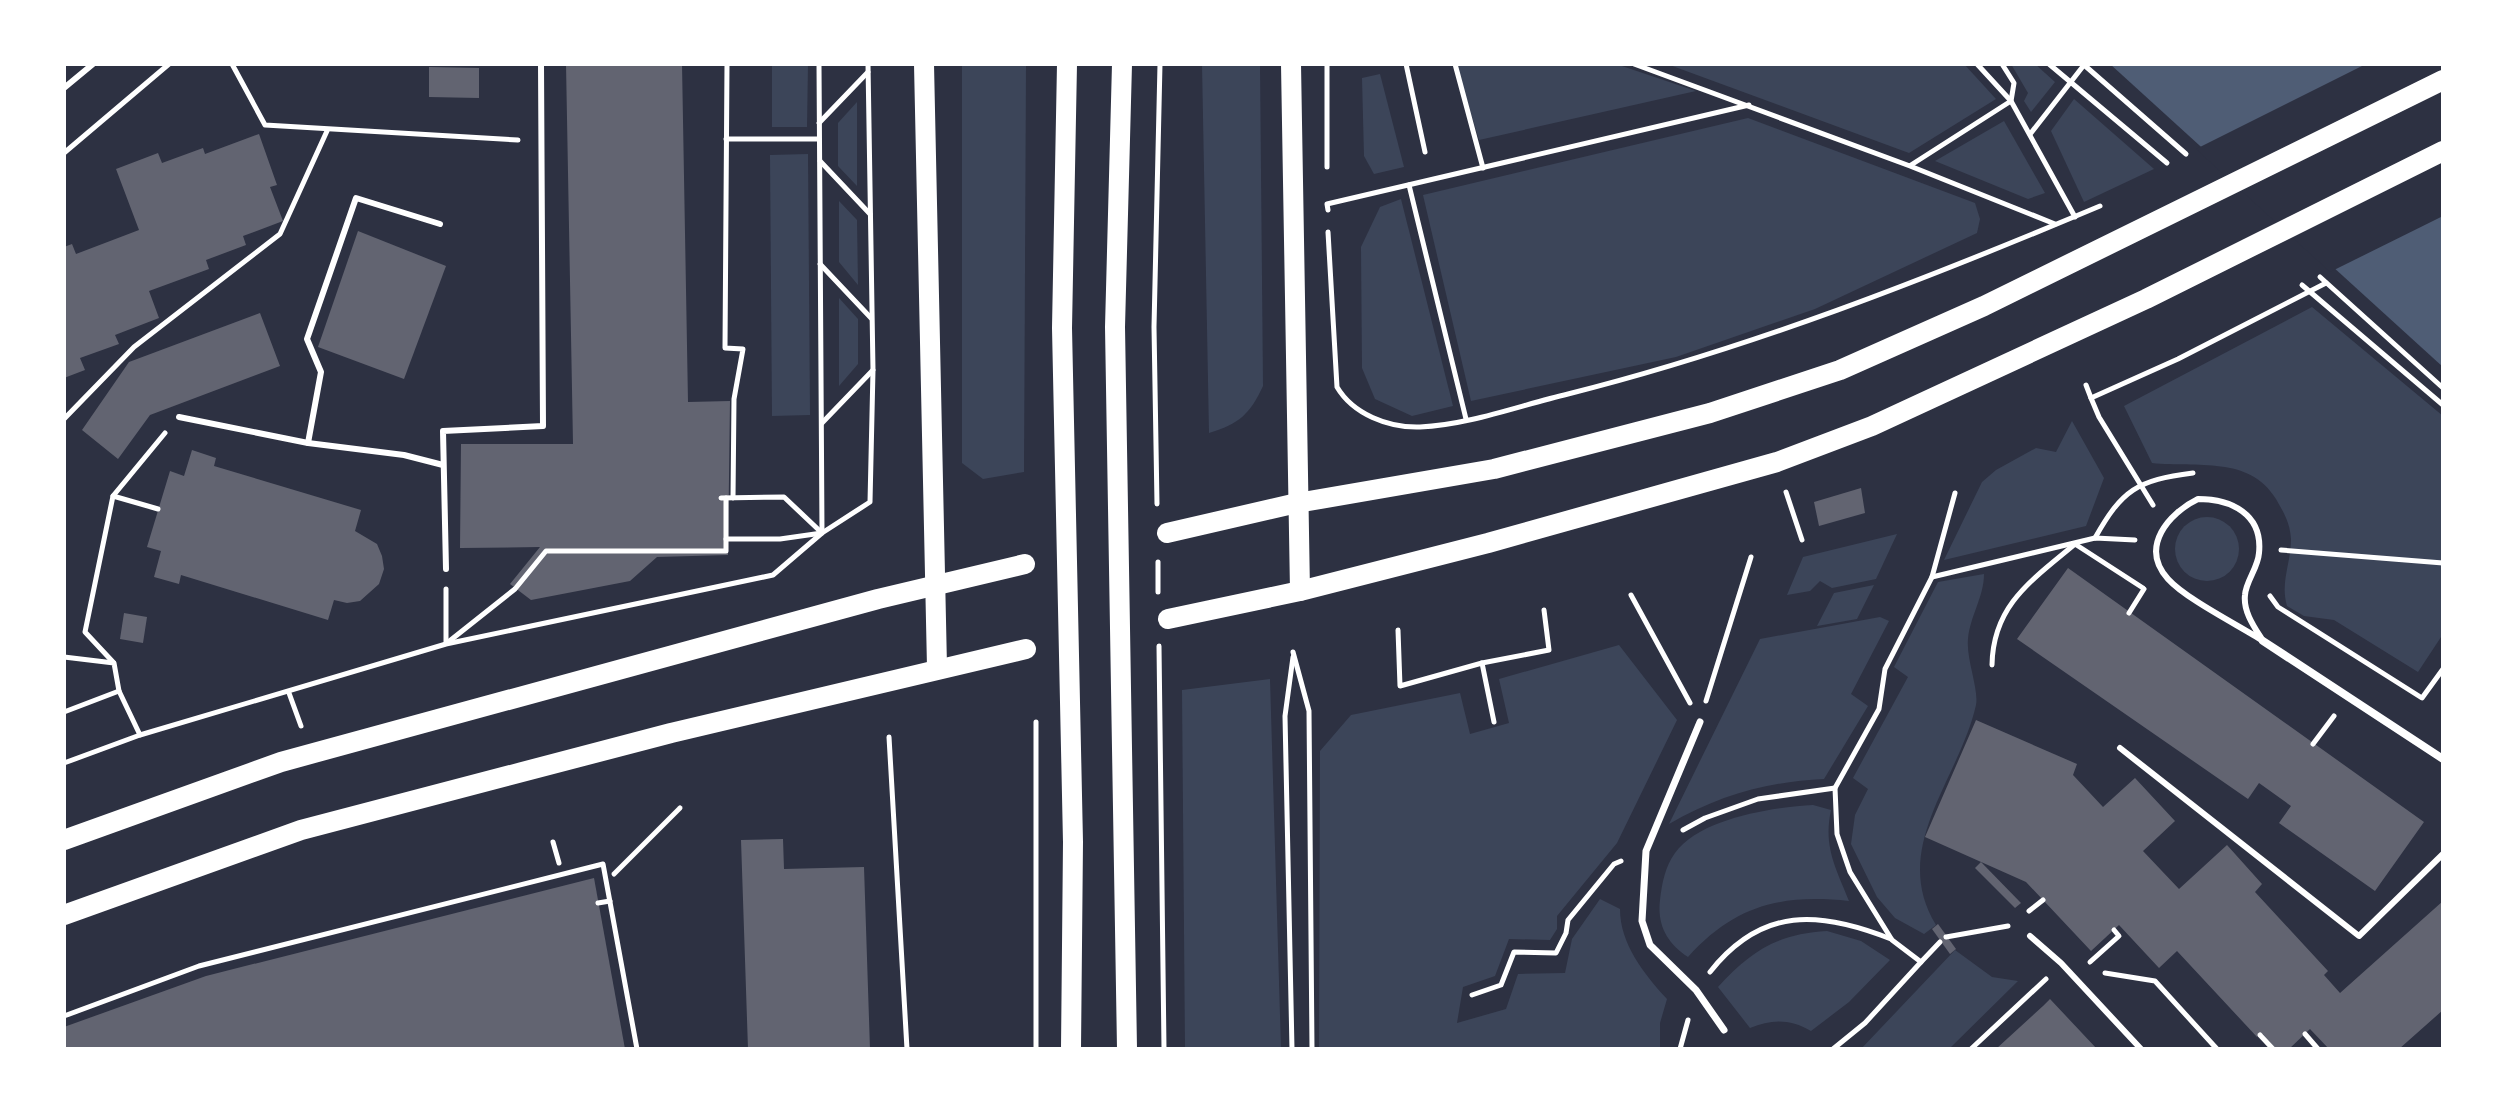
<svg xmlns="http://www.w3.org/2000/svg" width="2507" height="1113" font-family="'Source Serif 4',serif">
	<rect width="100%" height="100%" fill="#2d3142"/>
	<!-- green -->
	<g fill="#3c4559">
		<path d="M772,64H808L807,127H772Z"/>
		<path d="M962,64H1026L1024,472L983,479L962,463Z"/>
		<path d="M1202,64H1260L1263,386C1250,414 1239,424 1209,433Z"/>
		<path d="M1456,64H1616L1696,91L1479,140Z"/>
		<path d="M1667,64H1964L1996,99L1909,153Z"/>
		<path d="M2011,64H2035L2055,82L2031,112L2024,101L2028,93Z"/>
		<path d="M1380,74L1404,167L1374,174L1364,156L1362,78Z"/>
		<path d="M2074,99L2154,169L2084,202L2051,131Z"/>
		<path d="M857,102V186L838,166V123Z"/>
		<path d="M1748,118L1975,203L1980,219L1977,233L1815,309L1676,357L1471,401L1423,195Z"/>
		<path d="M2004,121L2045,193L2028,199L1935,161Z"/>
		<path d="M808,154L810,415L772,416L770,155Z"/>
		<path d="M1401,199L1453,406L1412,416L1375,399L1362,368L1361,247L1380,207Z"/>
		<path d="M839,201L857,220L858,285L839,262Z"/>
		<path d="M839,298L858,319V364L839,386Z"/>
		<path d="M2312,307L2443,416V634L2418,672L2334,620L2304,616L2287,606C2280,582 2291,564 2291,539C2290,523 2284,513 2276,499C2249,455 2197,468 2152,463L2124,406Z"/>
		<path d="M2072,421L2104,478L2086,526L1944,560L1982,482L1996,470L2036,448L2056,452Z"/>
		<circle cx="2207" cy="549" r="32"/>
		<path d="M1897,534L1876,579L1832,588L1820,581L1810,591L1787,595L1803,557Z"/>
		<path d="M1984,574C1984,597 1970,616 1968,639C1966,659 1979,689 1976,705C1959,780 1889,848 1936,925L1924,934L1895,918L1877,897L1851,844L1855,815L1868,789L1853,778L1908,677L1894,667L1938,582Z"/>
		<path d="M1874,585L1857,619L1817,626L1834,593Z"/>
		<path d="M1880,617L1889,621L1851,694L1868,706L1824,779C1766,782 1720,795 1669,824L1760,639Z"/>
		<path d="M1619,645L1677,720L1617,843L1557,916V929L1550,940L1509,939L1495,976L1463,987L1457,1023L1506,1009L1518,974L1565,973L1572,939L1600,899L1620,909C1620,944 1644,974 1667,999L1660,1023V1049H1319L1320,751L1351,715L1460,693L1470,734L1509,723L1499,679Z"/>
		<path d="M1270,679L1281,1049H1185L1182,690Z"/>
		<path d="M1813,805L1831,810C1823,847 1836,868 1849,901C1781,894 1735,905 1688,957C1667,943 1657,925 1660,900C1662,883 1665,867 1675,853C1700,818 1774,807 1813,805Z"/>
		<path d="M1827,931L1861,941L1890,960L1849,1002L1811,1031C1790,1019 1772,1019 1750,1028L1718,987C1751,951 1777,934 1827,931Z"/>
		<path d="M1955,950L1992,977L2018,981L1949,1049H1861Z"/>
	</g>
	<!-- water -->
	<path fill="#4f5d75" d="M2110,64H2443V367Z"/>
	<!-- pier -->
	<path fill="#2d3142" d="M2366,64H2443V216L2330,272L2196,149Z"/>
	<!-- building -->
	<g fill="#626471">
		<path d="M566,64H682L688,402L730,401L728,555L657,557L630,581L531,600L510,584L540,547L460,548L461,444H573Z"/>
		<path d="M429,67L479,68V98L429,97Z"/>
		<path d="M259,134L277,185L270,187L283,221L243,236L246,245L206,260L209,269L149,291L159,318L115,335L119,344L80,358L85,370L64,378V247L72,244L76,254L139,230L116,169L158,153L162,163L203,148L205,154Z"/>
		<path d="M358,231L446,266L404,379L318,347Z"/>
		<path d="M260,313L280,366L150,415L118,459L82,430L129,362Z"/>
		<path d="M192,450L216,458L214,466L361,510L355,531L377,544L382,556L384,569L379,584L360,601L347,603L334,600L328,620L181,575L179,584L154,577L161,551L147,547L170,471L184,476Z"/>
		<path d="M1861,488L1865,513L1819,526L1814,502Z"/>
		<path d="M2068,568L2424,822L2375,891L2279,823L2291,806L2259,783L2248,799L2017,639Z"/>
		<path d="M124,613L147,617L143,643L120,639Z"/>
		<path d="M1976,720L2077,764L2073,775L2103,807L2135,778L2175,821L2143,851L2179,889L2227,845L2262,884L2255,892L2328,971L2324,975L2340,993L2443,901V1010L2399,1049H2329L2310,1029L2289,1049H2276L2262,1033L2257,1037L2177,951L2159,968L2119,925L2091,951L2026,882L1925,837Z"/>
		<path d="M783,839L784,869L864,867L870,1049H748L741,840Z"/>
		<path d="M1981,862L2021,903L2015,908L1975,868Z"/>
		<path d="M594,878L625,1049H64V1027L206,976Z"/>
		<path d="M1938,924L1956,949L1950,954L1932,929Z"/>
		<path d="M2050,999L2097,1049H1996L2043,1006Z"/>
	</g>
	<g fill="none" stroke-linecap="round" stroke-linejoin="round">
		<!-- path -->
		<g stroke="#fff" stroke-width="5">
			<path d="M232,64L265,125L518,140"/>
			<path d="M727,64L725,348L743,349L734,399L733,498"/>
			<path d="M819,64L822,532"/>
			<path d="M1327,64V167"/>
			<path d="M1406,64L1425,152"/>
			<path d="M1455,64L1483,168"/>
			<path d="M1634,64L1910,166L2055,224"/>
			<path d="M2002,64L2014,83L2011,101L2075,217"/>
			<path d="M2049,64L2167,163"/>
			<path d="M2083,64L2186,154"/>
			<path d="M819,123L868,72"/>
			<path d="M2031,133L2084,65"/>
			<path d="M726,139H819"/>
			<path d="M64,153L169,64"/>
			<path d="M820,161L870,214"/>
			<path d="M1911,165L2011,101L1977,64"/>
			<path d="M1409,185L1466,419"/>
			<path d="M1328,210L1327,204L1749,105"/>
			<path d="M1328,232L1337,387C1353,414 1388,428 1420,427C1469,425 1521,405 1568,394C1751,348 1926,279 2100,206"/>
			<path d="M820,264L871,318"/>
			<path d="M2320,277L2443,388"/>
			<path d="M2302,285L2443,405"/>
			<path d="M2086,385L2091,398L2178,359L2326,283"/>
			<path d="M2091,398L2099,417L2153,505"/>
			<path d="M64,419L134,347L280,234L327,131"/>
			<path d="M822,423L873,370"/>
			<path d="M1786,492L1802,540"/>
			<path d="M113,496L158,509"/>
			<path d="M721,498L784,497L822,533L780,539H726"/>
			<path d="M1157,504L1154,327L1160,64"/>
			<path d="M2095,538C2122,490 2137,480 2193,473"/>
			<path d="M2281,550L2443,563"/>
			<path d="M1158,562V592"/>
			<path d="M1932,577L2095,538L2135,540"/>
			<path d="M446,589V643"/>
			<path d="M1631,595L1690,703"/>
			<path d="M2270,596L2278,607L2422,698L2443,669"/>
			<path d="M2129,613L2144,589"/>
			<path d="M1398,630L1400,686L1482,663L1549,650L1544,610"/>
			<path d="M447,643L515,589L546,551H726V498"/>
			<path d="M1159,646L1164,1049"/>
			<path d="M1293,652L1309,711L1312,1049"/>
			<path d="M64,657L114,663L119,691L140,735L446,644L773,575L822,533L870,502L873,370L868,64"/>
			<path d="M113,662L85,632L113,496L165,433"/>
			<path d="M1482,663L1494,722"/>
			<path d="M1992,665C1993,605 2032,580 2075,544L2143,588"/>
			<path d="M289,693L301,726"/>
			<path d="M1706,701L1751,557"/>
			<path d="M64,712L119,691"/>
			<path d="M1036,722V1049"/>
			<path d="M889,737L907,1049"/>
			<path d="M2313,744L2334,716"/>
			<path d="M64,763L140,735"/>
			<path d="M1683,830L1705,818L1758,799L1835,788"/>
			<path d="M553,842L559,863"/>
			<path d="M614,874L680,808"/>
			<path d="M598,903L610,901"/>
			<path d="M2029,911L2043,900"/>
			<path d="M1946,937L2008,926"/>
			<path d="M1921,962L1940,942"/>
			<path d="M2090,962L2119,936L2114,930"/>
			<path d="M1710,972C1762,906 1820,911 1891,939"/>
			<path d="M2105,973L2155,981L2217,1049"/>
			<path d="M1472,995L1501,985L1514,952L1556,953L1566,933L1568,920L1614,864L1621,861"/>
			<path d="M64,1016L199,966L603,864L637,1049"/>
			<path d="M2305,1034L2318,1049"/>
			<path d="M2260,1035L2273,1049"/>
			<path d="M1292,1049L1285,716L1293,657"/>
			<path d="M1680,1049L1688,1020"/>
			<path d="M1833,1049L1865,1023L1921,962L1892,940L1850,872L1837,834L1835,788L1879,709L1885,669L1932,577L1955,493"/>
			<path d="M1971,1049L2046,979"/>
		</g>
		<!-- service -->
		<g stroke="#fff" stroke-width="6">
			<path d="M64,88L93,64"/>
			<path d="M179,417L308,443L404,455L443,465"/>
			<path d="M308,443L321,372L307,339L356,198L440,224"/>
			<path d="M2198,499C2231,499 2263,514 2259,553C2258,568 2246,581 2245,595C2243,612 2255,628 2263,641C2238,625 2186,599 2168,579C2139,547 2169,513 2198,499Z"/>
			<path d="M446,569L443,431L543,426L541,64"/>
			<path d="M2120,748L2359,936L2443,854"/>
			<path d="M2030,936L2061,963L2141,1049"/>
		</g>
		<!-- pedestrian -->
		<path stroke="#fff" stroke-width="7" d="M1700,722L1646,851L1642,921L1650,945L1696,990L1724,1030"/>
		<!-- minor -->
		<path stroke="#fff" stroke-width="8" d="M2263,641L2443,759"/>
		<!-- primary -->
		<g stroke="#fff" stroke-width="20">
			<path d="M924,64L937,667"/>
			<path d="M1067,64L1062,328L1073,842L1071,1049"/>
			<path d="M1122,64L1115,327L1127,1049"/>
			<path d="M1291,64L1300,591"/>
			<path d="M1167,533L1297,503L1494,469L1710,413L1840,370L1984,306L2443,80"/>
			<path d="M1168,619L1300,591L1488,543L1777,462L1872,426L2146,299L2443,151"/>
			<path d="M64,840L281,762L878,599L1025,564"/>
			<path d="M64,915L301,830L671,733L1026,649"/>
		</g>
	</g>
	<!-- border -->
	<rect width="2507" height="1113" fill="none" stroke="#ffffff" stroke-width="132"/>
</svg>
